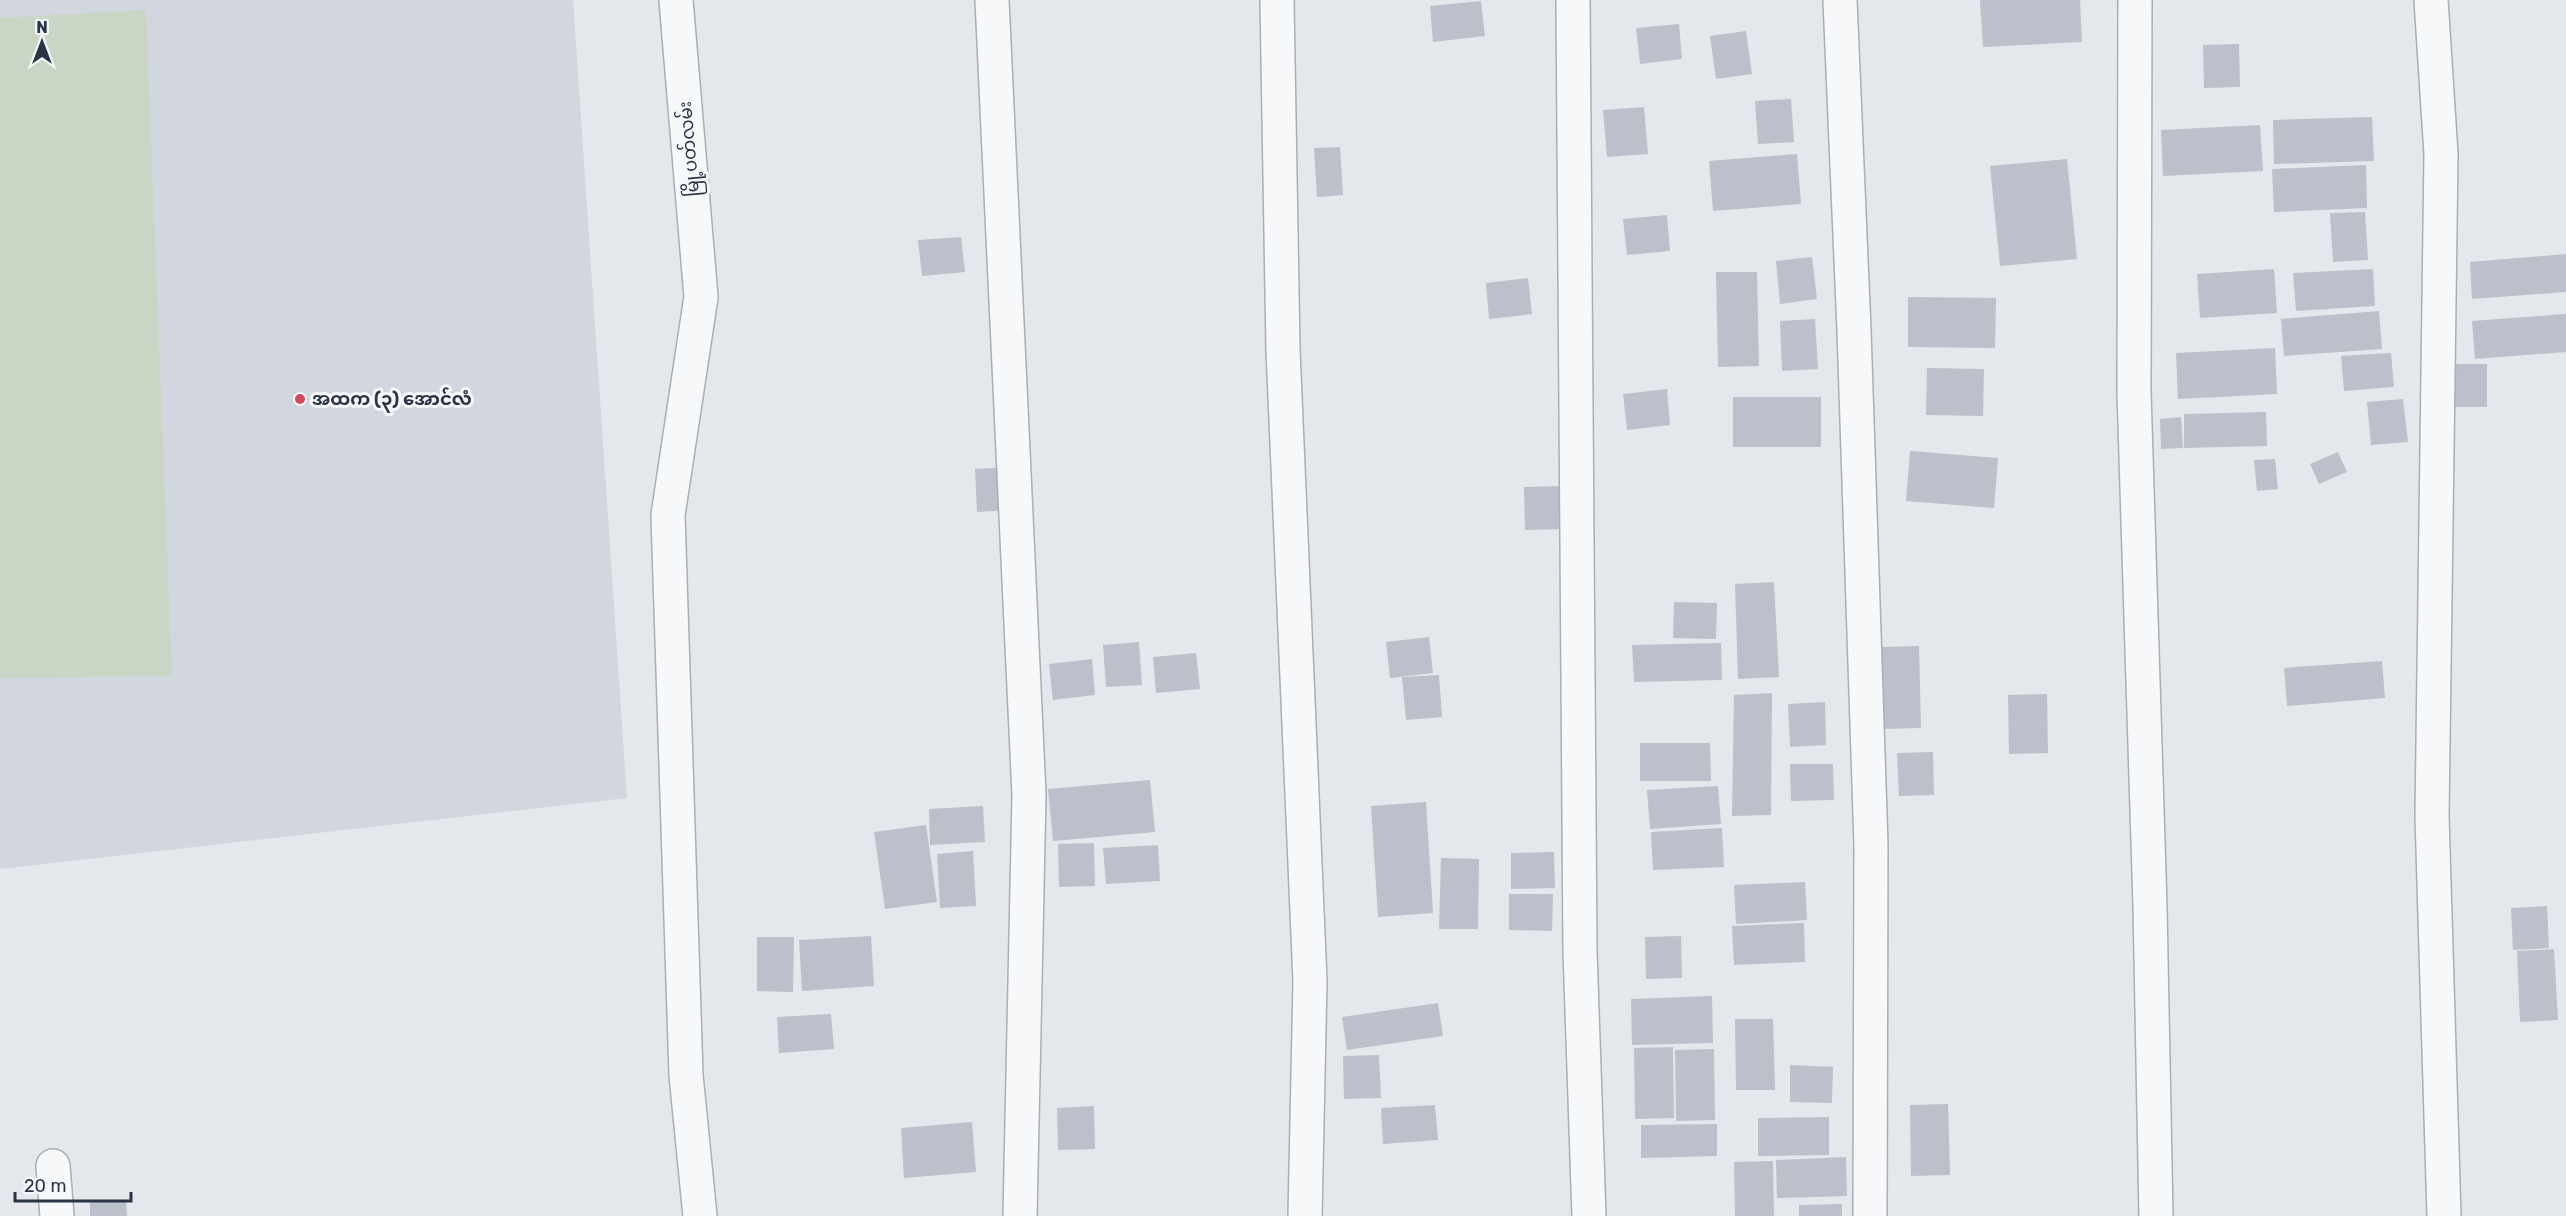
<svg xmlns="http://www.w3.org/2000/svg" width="2566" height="1216" font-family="Rubik,'Noto Sans Myanmar',sans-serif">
	<rect width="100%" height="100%" fill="#e4e7ec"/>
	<!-- built -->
	<path fill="#d2d6de" d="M0,0H573L627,798L0,869Z"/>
	<!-- green -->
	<path fill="#c9d6c5" d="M146,10L172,676L0,678V18Z"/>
	<!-- building -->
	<g fill="#bbc0ca">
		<path d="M1980,0H2080L2082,42L1983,47Z"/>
		<path d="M1481,1L1485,36L1433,42L1430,6Z"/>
		<path d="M1679,24L1682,59L1640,64L1636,28Z"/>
		<path d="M1746,31L1752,74L1716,79L1710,36Z"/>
		<path d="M2239,44L2240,87L2204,88L2203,45Z"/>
		<path d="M1791,99L1794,142L1758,144L1755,101Z"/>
		<path d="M1644,107L1648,154L1607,157L1603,110Z"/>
		<path d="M2372,117L2374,161L2274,164L2273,120Z"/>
		<path d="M2260,125L2263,171L2163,176L2161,130Z"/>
		<path d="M1340,147L1343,195L1317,197L1314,148Z"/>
		<path d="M1797,154L1801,204L1713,211L1709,161Z"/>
		<path d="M2067,159L2077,259L2000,266L1990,166Z"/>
		<path d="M2366,165L2367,208L2274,212L2272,169Z"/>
		<path d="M2365,212L2368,260L2333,262L2330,213Z"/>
		<path d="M1667,215L1670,251L1627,255L1623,219Z"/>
		<path d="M961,237L965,272L922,276L918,240Z"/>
		<path d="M2566,254V292L2472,299L2470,262Z"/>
		<path d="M1812,257L1817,299L1780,304L1776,261Z"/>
		<path d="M2274,269L2277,313L2200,318L2197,274Z"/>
		<path d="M2373,269L2375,306L2296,311L2293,273Z"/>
		<path d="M1716,272H1757L1759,366L1718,367Z"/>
		<path d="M1528,278L1532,314L1489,319L1486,283Z"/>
		<path d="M1908,297L1996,298L1995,348L1908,347Z"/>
		<path d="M2379,311L2382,349L2284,356L2281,319Z"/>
		<path d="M2566,314V352L2475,359L2472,321Z"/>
		<path d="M1815,319L1818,369L1782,371L1780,321Z"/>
		<path d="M2275,348L2277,394L2178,399L2176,353Z"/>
		<path d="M2391,353L2394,387L2344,391L2341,356Z"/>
		<rect x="2451" y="364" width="36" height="43"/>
		<path d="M1927,368L1984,369L1983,416L1926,415Z"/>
		<path d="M1667,389L1670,425L1627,430L1623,394Z"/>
		<rect x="1733" y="397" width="88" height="50"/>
		<path d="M2403,399L2408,442L2371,445L2367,402Z"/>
		<path d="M2266,412L2267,446L2184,448V414Z"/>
		<path d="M2181,417L2183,448L2161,449L2160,419Z"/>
		<path d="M1910,451L1998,458L1994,508L1906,501Z"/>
		<path d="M2338,452L2347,472L2319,484L2310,464Z"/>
		<path d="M2275,459L2278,489L2257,491L2254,460Z"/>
		<path d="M1011,467L1013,510L977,512L975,469Z"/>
		<path d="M1561,486L1562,529L1525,530L1524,487Z"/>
		<path d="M1774,582L1779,677L1738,679L1735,584Z"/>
		<path d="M1674,602L1717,603L1716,639L1673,638Z"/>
		<path d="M1429,637L1433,673L1390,678L1386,642Z"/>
		<path d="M1139,642L1142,685L1106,687L1103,645Z"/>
		<path d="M1721,643L1722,680L1634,682L1632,645Z"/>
		<path d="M1919,646L1921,728L1883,729L1881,647Z"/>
		<path d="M1196,653L1200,689L1156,693L1153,657Z"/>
		<path d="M1092,659L1095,695L1053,700L1049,664Z"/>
		<path d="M2382,661L2385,698L2287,706L2284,668Z"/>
		<path d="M1439,675L1442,717L1406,720L1402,677Z"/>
		<path d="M1772,693L1771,815L1732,816L1734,695Z"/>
		<path d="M2047,694L2048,753L2009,754L2008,695Z"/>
		<path d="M1825,702L1826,745L1790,747L1788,704Z"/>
		<path d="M1640,743H1710L1711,781H1640Z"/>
		<path d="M1933,752L1934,795L1899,796L1897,753Z"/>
		<path d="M1790,764H1833L1834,800L1791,801Z"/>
		<path d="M1150,780L1155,832L1053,841L1048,789Z"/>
		<path d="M1718,786L1721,824L1650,829L1647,790Z"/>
		<path d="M1426,802L1433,913L1378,917L1371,806Z"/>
		<path d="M983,806L985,842L930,845L929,809Z"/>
		<path d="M926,825L937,902L885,909L874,832Z"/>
		<path d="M1722,828L1724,867L1653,870L1651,832Z"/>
		<path d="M1094,843L1095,886L1059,887L1058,844Z"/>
		<path d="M1158,845L1160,881L1106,884L1103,848Z"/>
		<path d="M973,851L976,906L940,908L937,854Z"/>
		<path d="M1554,852L1555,888L1511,889V853Z"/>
		<path d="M1441,858L1479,859L1478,929H1439Z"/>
		<path d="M1805,882L1807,920L1736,924L1734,885Z"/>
		<path d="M1509,894H1553L1552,931L1509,930Z"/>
		<path d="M2547,906L2549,948L2513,950L2511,908Z"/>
		<path d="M1804,923L1805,962L1734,965L1732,926Z"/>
		<path d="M871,936L874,986L802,991L799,940Z"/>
		<path d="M1681,936L1682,978L1646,979L1645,937Z"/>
		<path d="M757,937H794L793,992L757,991Z"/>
		<path d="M2554,949L2558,1020L2520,1022L2517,951Z"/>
		<path d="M1712,996L1713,1043L1632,1045L1631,999Z"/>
		<path d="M1438,1003L1443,1036L1347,1050L1342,1017Z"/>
		<path d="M831,1014L834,1049L779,1053L777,1017Z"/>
		<path d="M1735,1019H1773L1775,1090H1736Z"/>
		<path d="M1673,1047L1674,1118L1635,1119L1634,1048Z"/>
		<path d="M1714,1049L1715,1120L1676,1121L1675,1050Z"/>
		<path d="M1379,1055L1381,1098L1344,1099L1343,1056Z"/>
		<path d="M1790,1065L1833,1067L1832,1103L1790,1102Z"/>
		<path d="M1948,1104L1950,1175L1911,1176L1910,1105Z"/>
		<path d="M1435,1105L1438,1140L1383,1144L1381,1108Z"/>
		<path d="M1094,1106L1095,1149L1058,1150L1057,1108Z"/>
		<path d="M1829,1117V1155L1758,1156V1118Z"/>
		<path d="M972,1122L976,1172L904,1178L901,1128Z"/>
		<path d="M1717,1124V1156L1641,1158V1125Z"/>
		<path d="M1846,1157L1847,1196L1777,1198L1776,1160Z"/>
		<path d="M1773,1161L1774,1216H1735L1734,1162Z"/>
		<path d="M126,1200L127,1216H90V1201Z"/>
		<path d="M1842,1204V1216H1799V1205Z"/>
	</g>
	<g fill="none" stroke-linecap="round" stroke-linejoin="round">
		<defs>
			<g id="street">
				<path d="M676,0L701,297L668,515L686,1075L700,1216"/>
				<path d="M992,0L1029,795L1020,1216"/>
				<path d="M1277,0L1283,350L1310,981L1305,1216"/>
				<path d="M1573,0L1580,951L1589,1216"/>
				<path d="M1840,0L1854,330L1871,845L1870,1216"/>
				<path d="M2135,0L2134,392L2150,906L2156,1216"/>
				<path d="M2431,0L2441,154L2432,816L2444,1216"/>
				<path d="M53,1166L57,1216"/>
			</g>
		</defs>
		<!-- street casing -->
		<use href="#street" stroke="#a9aeb7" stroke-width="36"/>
		<!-- street -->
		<use href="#street" stroke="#f7f8fa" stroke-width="33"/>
	</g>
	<!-- markers -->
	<circle fill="#d1495b" stroke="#f4f6f9" stroke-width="2" cx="300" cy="399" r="6"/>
	<g text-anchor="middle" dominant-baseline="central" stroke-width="6" stroke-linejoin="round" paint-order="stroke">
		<!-- street labels -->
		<g font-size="18" fill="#2b3445" stroke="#f4f6f9">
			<text transform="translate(689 149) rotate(-95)">မြို့ပတ်လမ်း</text>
		</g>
		<!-- poi labels -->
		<g font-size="18" font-weight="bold" fill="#2b3445" stroke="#f4f6f9" text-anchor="start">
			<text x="312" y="399">အထက (၃) အောင်လံ</text>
		</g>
	</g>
	<!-- north arrow -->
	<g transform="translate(42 42)" stroke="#f4f6f9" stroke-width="4.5" paint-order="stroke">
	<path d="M0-4.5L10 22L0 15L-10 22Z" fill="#2b3445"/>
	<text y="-9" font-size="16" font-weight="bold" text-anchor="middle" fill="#2b3445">N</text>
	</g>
	<!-- scale -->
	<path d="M15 1192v9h116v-9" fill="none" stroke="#2b3445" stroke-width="3"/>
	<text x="24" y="1192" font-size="18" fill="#2b3445" stroke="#f4f6f9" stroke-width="4.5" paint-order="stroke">20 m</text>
</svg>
